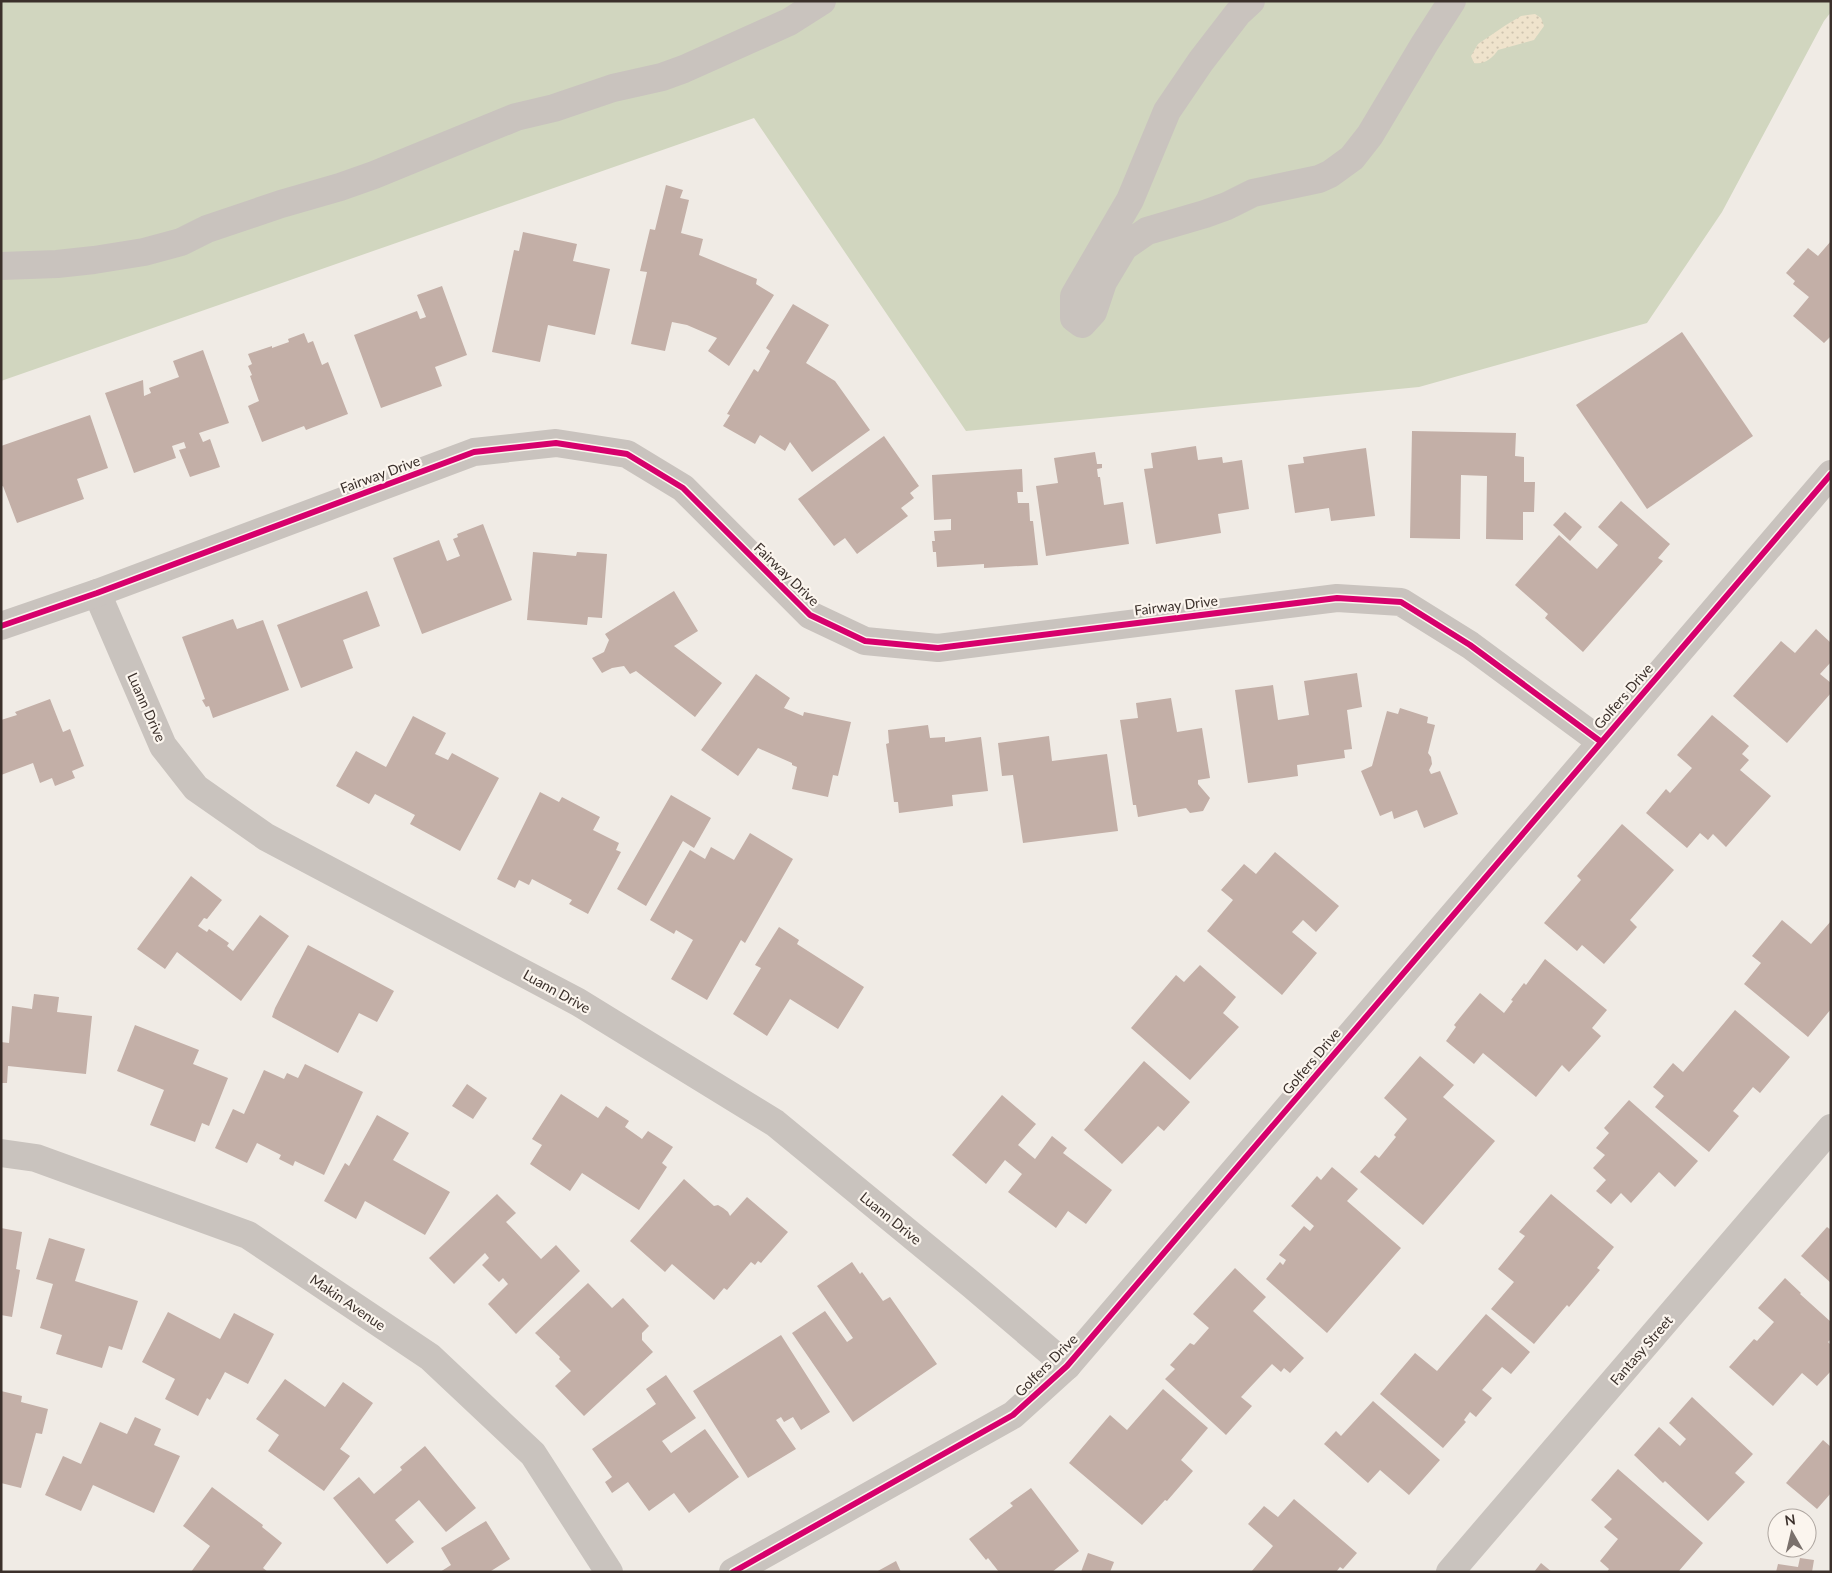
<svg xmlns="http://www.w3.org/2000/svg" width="1832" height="1573" font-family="Lato,sans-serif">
	<defs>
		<pattern id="sand-dots" width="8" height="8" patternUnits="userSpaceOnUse" patternTransform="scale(1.25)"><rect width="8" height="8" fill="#efe3cc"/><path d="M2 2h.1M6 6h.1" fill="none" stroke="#cec3af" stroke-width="1.8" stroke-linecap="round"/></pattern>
	</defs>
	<rect width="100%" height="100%" fill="#f0ebe5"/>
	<!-- grass -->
	<path fill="#d1d6bf" d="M1,1H1831V12L1824,21L1722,212L1647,323L1419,387L966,431L754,118L1,381Z"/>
	<!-- sand -->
	<path fill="url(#sand-dots)" d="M1535,14L1541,18L1544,26L1534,40L1498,50C1493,58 1484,65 1474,63L1471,56L1478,44L1506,25L1521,16Z"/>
	<!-- building -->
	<g fill="#c3afa7">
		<path d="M666,185L683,190L680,198L689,200L681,233L703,239L699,255L757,279L756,284L774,295L729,366L708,351L717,338L687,325L672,322L665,351L631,344L647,272L640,271L650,229L655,230Z"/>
		<path d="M523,232L577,244L573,261L610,269L595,335L548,325L540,362L492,352L514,250L519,251Z"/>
		<path d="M1831,241V336L1824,343L1793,316L1809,297L1793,284L1795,281L1786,273L1808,248L1818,256Z"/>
		<path d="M442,286L467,355L435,367L442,386L381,408L354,335L417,311L420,319L426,317L417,295Z"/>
		<path d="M793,304L829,325L806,363L835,381L870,430L812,472L790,442L785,451L760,435L755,444L723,426L730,415L727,414L754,369L758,372L770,351L766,348Z"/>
		<path d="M1682,332L1753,436L1647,509L1576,405Z"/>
		<path d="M304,333L308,343L313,341L322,365L328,362L348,414L306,430L304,426L262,442L248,406L259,401L250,376L252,375L248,366L252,364L248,354L272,346V348L289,342L288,339Z"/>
		<path d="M203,350L229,423L199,433L203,442L210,439L220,467L190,477L179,450L186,448L184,442L172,446L176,458L134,473L105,393L143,380L144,396L151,393L149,388L179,377L173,361Z"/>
		<path d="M90,415L108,468L77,479L84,499L17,523L3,486L1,487V446Z"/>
		<path d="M1412,431L1516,433L1515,456L1524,457V482H1535L1534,512H1523V540L1486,539L1487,476L1461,475L1460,539L1410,538Z"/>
		<path d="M884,436L919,486L910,493L914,498L901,508L908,516L857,554L845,538L834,546L798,499Z"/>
		<path d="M1196,446L1198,460L1222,457L1223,463L1242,460L1249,509L1218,514L1221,533L1156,544L1144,469L1153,468L1151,453Z"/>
		<path d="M1366,448L1375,516L1331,521L1329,508L1295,513L1288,465L1304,463L1303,457Z"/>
		<path d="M1095,452L1097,464H1102V468L1097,469L1098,477H1100L1104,505L1123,502L1129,544L1046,556L1036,486L1058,483L1054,458Z"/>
		<path d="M1022,469L1023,492H1017L1018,503H1029L1030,521H1033L1038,565L984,568V564L937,567L936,552H933L932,541H935L934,531L951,530V519L934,520L932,475Z"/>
		<path d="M1621,501L1670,544L1658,558L1663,561L1583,652L1545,618L1548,614L1515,585L1559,535L1597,569L1618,545L1598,527Z"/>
		<path d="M1565,512L1582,527L1570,541L1553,525Z"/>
		<path d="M483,524L512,600L422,634L393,558L439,540L447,561L460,556L453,539L458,537L457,534Z"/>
		<path d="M533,552L576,556L577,552L607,554L602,618L588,617L587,625L527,620Z"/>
		<path d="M367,591L380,626L343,640L353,668L301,688L277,625Z"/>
		<path d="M674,591L698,631L674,646L722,683L695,717L636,671L630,674L624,666L612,668L602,673L592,658L604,652L609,640L605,634Z"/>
		<path d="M233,619L237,629L263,620L289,690L213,718L209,706L206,707L202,700L205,699L182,637Z"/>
		<path d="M1816,629L1831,643V662L1820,674L1831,683V693L1787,743L1733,696L1781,641L1795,653Z"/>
		<path d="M1357,673L1362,707L1347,710L1352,749L1344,750L1345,758L1297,765L1298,776L1248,783L1235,690L1273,685L1278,720L1309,715L1304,681Z"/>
		<path d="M756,674L790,698L784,708L803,716L804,712L851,722L838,776L833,775L828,797L792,789L797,767L792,765V763L758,748L738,776L701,750Z"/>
		<path d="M1171,698L1177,732L1202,728L1210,778L1198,780V784L1210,798L1203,811L1190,813L1186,808L1138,817L1136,805H1133L1120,720L1138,718L1136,703Z"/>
		<path d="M50,699L63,732L70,729L84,766L72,771L75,778L55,786L52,778L40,783L33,763L1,775V720L17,715L15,712Z"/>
		<path d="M1400,708L1428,717L1427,723L1435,725L1428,753L1431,757L1432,764L1429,770L1431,774L1440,771L1458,814L1424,828L1417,810L1394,819L1392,811L1380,816L1361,771L1372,766L1387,711L1398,714Z"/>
		<path d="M1712,715L1749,746L1742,754L1749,760L1740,770L1771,796L1726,847L1713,834L1708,840L1700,833L1687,848L1646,813L1666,789L1670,793L1692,768L1677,755Z"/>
		<path d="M413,716L446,733L435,754L448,760L452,753L499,778L460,851L410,824L415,815L375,794L369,804L336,786L356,751L386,767Z"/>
		<path d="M928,725L930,738L945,737V742L981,737L988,791L952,795L953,806L899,813L898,802H894L886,744L889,743L888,730Z"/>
		<path d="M1049,736L1052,761L1107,754L1118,831L1023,843L1013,775L1002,776L998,743Z"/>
		<path d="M540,792L559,802L562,797L600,817L593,830L619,843L616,850L621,852L588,914L569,904L572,900L532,879L529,885L519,880L515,888L497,879Z"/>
		<path d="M671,795L711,818L694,848L683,841L646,906L617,889Z"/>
		<path d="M1622,824L1674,870L1630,920L1637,927L1604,964L1582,945L1577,951L1544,923L1581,880L1577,876Z"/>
		<path d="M750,833L793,859L745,943L741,940L707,1000L671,979L693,940L676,930L674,934L650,920L690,850L705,859L711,847L734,860Z"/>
		<path d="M1275,852L1339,906L1316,932L1303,920L1292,932L1317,953L1282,995L1207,931L1233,900L1221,890L1244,864L1256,874Z"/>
		<path d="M191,876L222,900L207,919L204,918L198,926L207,932L209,929L229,943L227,946L233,951L260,915L289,936L241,1001L177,952L165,969L137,949Z"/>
		<path d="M1782,920L1811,944L1831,921V1009L1808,1037L1744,984L1761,963L1752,956Z"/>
		<path d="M779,927L799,940L797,944L864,987L838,1029L790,999L767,1036L733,1014L761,968L755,965Z"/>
		<path d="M308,945L394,991L377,1022L359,1013L338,1053L272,1017L275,1008Z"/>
		<path d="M1545,959L1607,1010L1592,1028L1601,1036L1569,1072L1562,1065L1536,1097L1483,1053L1474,1064L1446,1041L1456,1027L1454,1025L1480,993L1504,1013L1513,1001L1511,1000L1524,983L1526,985Z"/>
		<path d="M1200,965L1236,997L1223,1013L1239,1027L1190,1080L1131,1028L1176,975L1184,982Z"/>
		<path d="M34,994L59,997L57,1012L92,1016L86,1074L8,1066L7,1083H1V1042L9,1043L12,1006L32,1009Z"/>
		<path d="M1735,1010L1790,1057L1760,1093L1753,1087L1733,1111L1739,1116L1709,1152L1655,1107L1664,1096L1653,1087L1673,1063L1683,1072Z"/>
		<path d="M135,1025L199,1050L193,1064L228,1078L209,1126L202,1123L195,1142L150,1125L164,1090L117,1071Z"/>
		<path d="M1420,1056L1454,1085L1443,1097L1495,1141L1423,1225L1360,1172L1375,1155L1379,1158L1396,1137L1394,1135L1407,1119L1384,1098Z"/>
		<path d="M1144,1061L1190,1102L1164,1131L1158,1126L1122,1164L1084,1130Z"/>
		<path d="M305,1064L363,1092L324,1175L295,1161L293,1166L279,1159L281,1155L257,1143L247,1163L215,1148L233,1109L244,1114L264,1070L284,1079L287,1073L298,1078Z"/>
		<path d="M467,1084L487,1098L473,1119L452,1106Z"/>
		<path d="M561,1094L598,1118L606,1106L629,1121L625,1127L642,1139L648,1131L673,1147L662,1163L667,1167L639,1210L582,1173L570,1191L530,1164L542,1145L532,1139Z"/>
		<path d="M1002,1095L1036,1124L1018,1145L1035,1159L1052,1136L1067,1148L1063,1153L1112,1190L1086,1224L1068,1211L1056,1228L1008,1192L1022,1174L1005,1160L986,1184L952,1155Z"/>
		<path d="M1629,1100L1698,1161L1675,1187L1659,1172L1631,1203L1621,1193L1611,1204L1596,1191L1606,1180L1593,1168L1605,1155L1596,1148L1609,1133L1604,1128Z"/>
		<path d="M377,1115L409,1133L393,1160L450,1192L425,1235L365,1201L356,1219L324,1201L345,1163L349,1166Z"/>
		<path d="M1332,1167L1358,1189L1347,1201L1401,1248L1327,1333L1266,1279L1280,1262L1283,1265L1286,1260L1279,1255L1304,1226L1310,1231L1314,1226L1291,1206L1317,1176L1321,1180Z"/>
		<path d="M684,1179L714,1206L718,1205L723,1208L728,1212L730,1216L747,1197L788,1232L761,1263L758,1261L755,1265L751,1262L727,1290L724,1288L714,1300L672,1264L665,1272L630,1241Z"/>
		<path d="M497,1194L516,1213L506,1222L541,1259L556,1245L580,1271L516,1334L488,1304L508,1284L503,1278L499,1282L482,1265L489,1258L485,1253L454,1284L429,1258Z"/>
		<path d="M1551,1194L1614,1247L1597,1268L1600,1270L1569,1307L1567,1305L1534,1344L1491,1309L1514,1282L1498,1269L1525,1236L1519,1232Z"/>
		<path d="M1827,1227L1831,1230V1283L1801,1256Z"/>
		<path d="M1,1228L22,1232L16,1269L20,1270L12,1317L1,1315Z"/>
		<path d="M49,1238L85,1249L75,1281L138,1301L122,1350L109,1346L102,1368L56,1354L62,1335L40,1328L53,1284L36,1279Z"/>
		<path d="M852,1262L860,1274L862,1272L883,1301L890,1297L937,1364L853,1422L792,1333L825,1311L847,1342L853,1338L817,1286Z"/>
		<path d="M1235,1268L1266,1297L1253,1311L1304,1358L1290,1373L1284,1368L1281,1372L1272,1364L1241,1397L1252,1406L1226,1435L1165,1379L1175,1369L1170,1365L1190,1343L1194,1345L1209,1328L1193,1314Z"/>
		<path d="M1785,1278L1801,1293L1800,1294L1831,1322V1339L1828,1342L1831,1345V1371L1817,1386L1802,1373L1773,1406L1729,1367L1754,1339L1757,1341L1774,1322L1758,1308Z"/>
		<path d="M588,1283L612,1308L623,1298L649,1326L642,1333V1340L653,1352L584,1416L555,1386L571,1371L559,1359L560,1357L535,1333Z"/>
		<path d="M168,1312L220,1339L234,1313L274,1334L248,1384L225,1372L210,1400L207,1398L198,1416L165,1399L175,1379L142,1362Z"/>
		<path d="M1486,1314L1530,1352L1511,1374L1502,1367L1482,1390L1492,1398L1476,1417L1470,1412L1464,1420L1466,1422L1443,1448L1380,1394L1415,1353L1437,1371Z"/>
		<path d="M781,1335L830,1412L801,1430L793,1417L784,1422L781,1417L776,1420L796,1449L748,1478L693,1391Z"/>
		<path d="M666,1375L696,1418L662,1441L671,1453L705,1429L739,1477L689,1513L674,1493L649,1511L628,1482L612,1493L605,1482L612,1477L592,1449L656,1404L646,1389Z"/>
		<path d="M285,1379L325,1407L343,1382L373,1403L340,1449L350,1456L324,1491L268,1451L279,1435L256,1419Z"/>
		<path d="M1163,1389L1208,1428L1181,1460L1193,1471L1167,1501L1165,1500L1142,1525L1069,1463L1110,1415L1127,1430Z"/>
		<path d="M1,1391L22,1396L21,1402L48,1409L42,1434L36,1433L21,1488L1,1483Z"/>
		<path d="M1692,1397L1753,1454L1735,1473L1745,1482L1708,1521L1665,1481L1663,1483L1634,1455L1659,1427L1680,1446L1686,1439L1669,1423Z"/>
		<path d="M1373,1401L1440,1460L1409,1495L1380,1470L1368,1483L1324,1444L1336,1431L1341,1436Z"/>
		<path d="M135,1417L161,1429L154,1445L180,1456L154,1513L93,1485L81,1511L45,1495L63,1456L81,1464L100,1422L127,1434Z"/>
		<path d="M1823,1440L1831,1447V1493L1817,1509L1786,1483Z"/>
		<path d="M425,1446L476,1508L446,1532L419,1500L395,1520L414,1542L387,1564L333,1498L359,1477L374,1494L402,1470L400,1467Z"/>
		<path d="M1618,1469L1703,1543L1678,1572H1607L1609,1569L1600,1561L1618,1539L1604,1527L1612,1519L1591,1500Z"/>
		<path d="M212,1487L263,1525L262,1527L282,1543L263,1568L268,1572H191L210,1546L183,1526Z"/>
		<path d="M1031,1488L1079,1551L1052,1572H999L988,1558L986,1560L969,1539L1013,1506L1010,1503Z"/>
		<path d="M1294,1499L1357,1553L1343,1569L1340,1567L1336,1572H1251L1273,1546L1248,1524L1264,1506L1278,1517Z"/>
		<path d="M486,1521L510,1559L491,1571L492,1572H440L451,1565L441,1548Z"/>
		<path d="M1088,1553L1114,1562L1110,1572H1081Z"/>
		<path d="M1800,1558L1814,1560L1812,1572H1776L1778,1564L1798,1567Z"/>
		<path d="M896,1561L901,1572H876Z"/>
		<path d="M1541,1563L1552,1572H1534Z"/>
	</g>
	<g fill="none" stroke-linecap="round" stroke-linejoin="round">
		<!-- minor -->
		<g stroke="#c9c3be" stroke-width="28">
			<path d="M1251,1L1238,13L1201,61L1167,111L1130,200L1074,296V318L1082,324L1093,312L1103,282L1124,247L1147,231L1205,214L1227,206L1253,193L1319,179L1330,174L1352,158L1370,135L1425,43L1452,1"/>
			<path d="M1,266L57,264L94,260L144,252L181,242L207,229L281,204L340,187L374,175L516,117L554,108L613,88L662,77L684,69L789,22L822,1"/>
			<path d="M97,593L163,746L196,788L266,837L578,1002L775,1123L972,1285L1067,1366"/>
			<path d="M1,626L97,593L474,452L556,443L627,454L683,488L810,615L865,641L938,648L1337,598L1401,602L1470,645L1600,741"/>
			<path d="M1,1153L36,1158L248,1235L430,1357L533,1454L609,1572"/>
			<path d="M733,1572L1013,1415L1067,1366L1831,474"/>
			<path d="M1450,1572L1831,1128"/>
		</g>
		<defs>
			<g id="cycleway">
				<path d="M1,626L97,593L474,452L556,443L627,454L683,488L810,615L865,641L938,648L1337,598L1401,602L1470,645L1600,741"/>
				<path d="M733,1572L1013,1415L1067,1366L1831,474"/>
			</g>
		</defs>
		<!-- cycleway casing -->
		<use href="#cycleway" stroke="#fbf5ee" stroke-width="9"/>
		<!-- cycleway -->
		<use href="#cycleway" stroke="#d6006c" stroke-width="6"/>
	</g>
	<g text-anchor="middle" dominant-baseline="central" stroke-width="4.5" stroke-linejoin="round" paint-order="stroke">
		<!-- street labels -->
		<g font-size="14" fill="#3b302b" stroke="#fbf5ee">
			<text transform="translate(380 474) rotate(-20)">Fairway Drive</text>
			<text transform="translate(787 574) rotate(44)">Fairway Drive</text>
			<text transform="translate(1176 605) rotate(-7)">Fairway Drive</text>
			<text transform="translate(1623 696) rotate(-49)">Golfers Drive</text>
			<text transform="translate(147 707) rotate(66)">Luann Drive</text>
			<text transform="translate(557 991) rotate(29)">Luann Drive</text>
			<text transform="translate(1311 1061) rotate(-50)">Golfers Drive</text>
			<text transform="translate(891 1218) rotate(39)">Luann Drive</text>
			<text transform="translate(348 1302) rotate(34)">Makin Avenue</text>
			<text transform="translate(1641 1350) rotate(-49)">Fantasy Street</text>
			<text transform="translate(1046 1365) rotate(-45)">Golfers Drive</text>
		</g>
	</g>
	<!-- border -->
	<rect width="1832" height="1573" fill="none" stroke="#3b302b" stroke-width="5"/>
	<!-- north arrow -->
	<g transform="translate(1792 1533) rotate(352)"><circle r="24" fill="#fbf5ee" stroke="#aea6a0"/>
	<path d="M0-4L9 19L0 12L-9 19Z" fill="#7a716c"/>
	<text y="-8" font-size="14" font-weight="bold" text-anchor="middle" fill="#3b302b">N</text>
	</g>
</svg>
